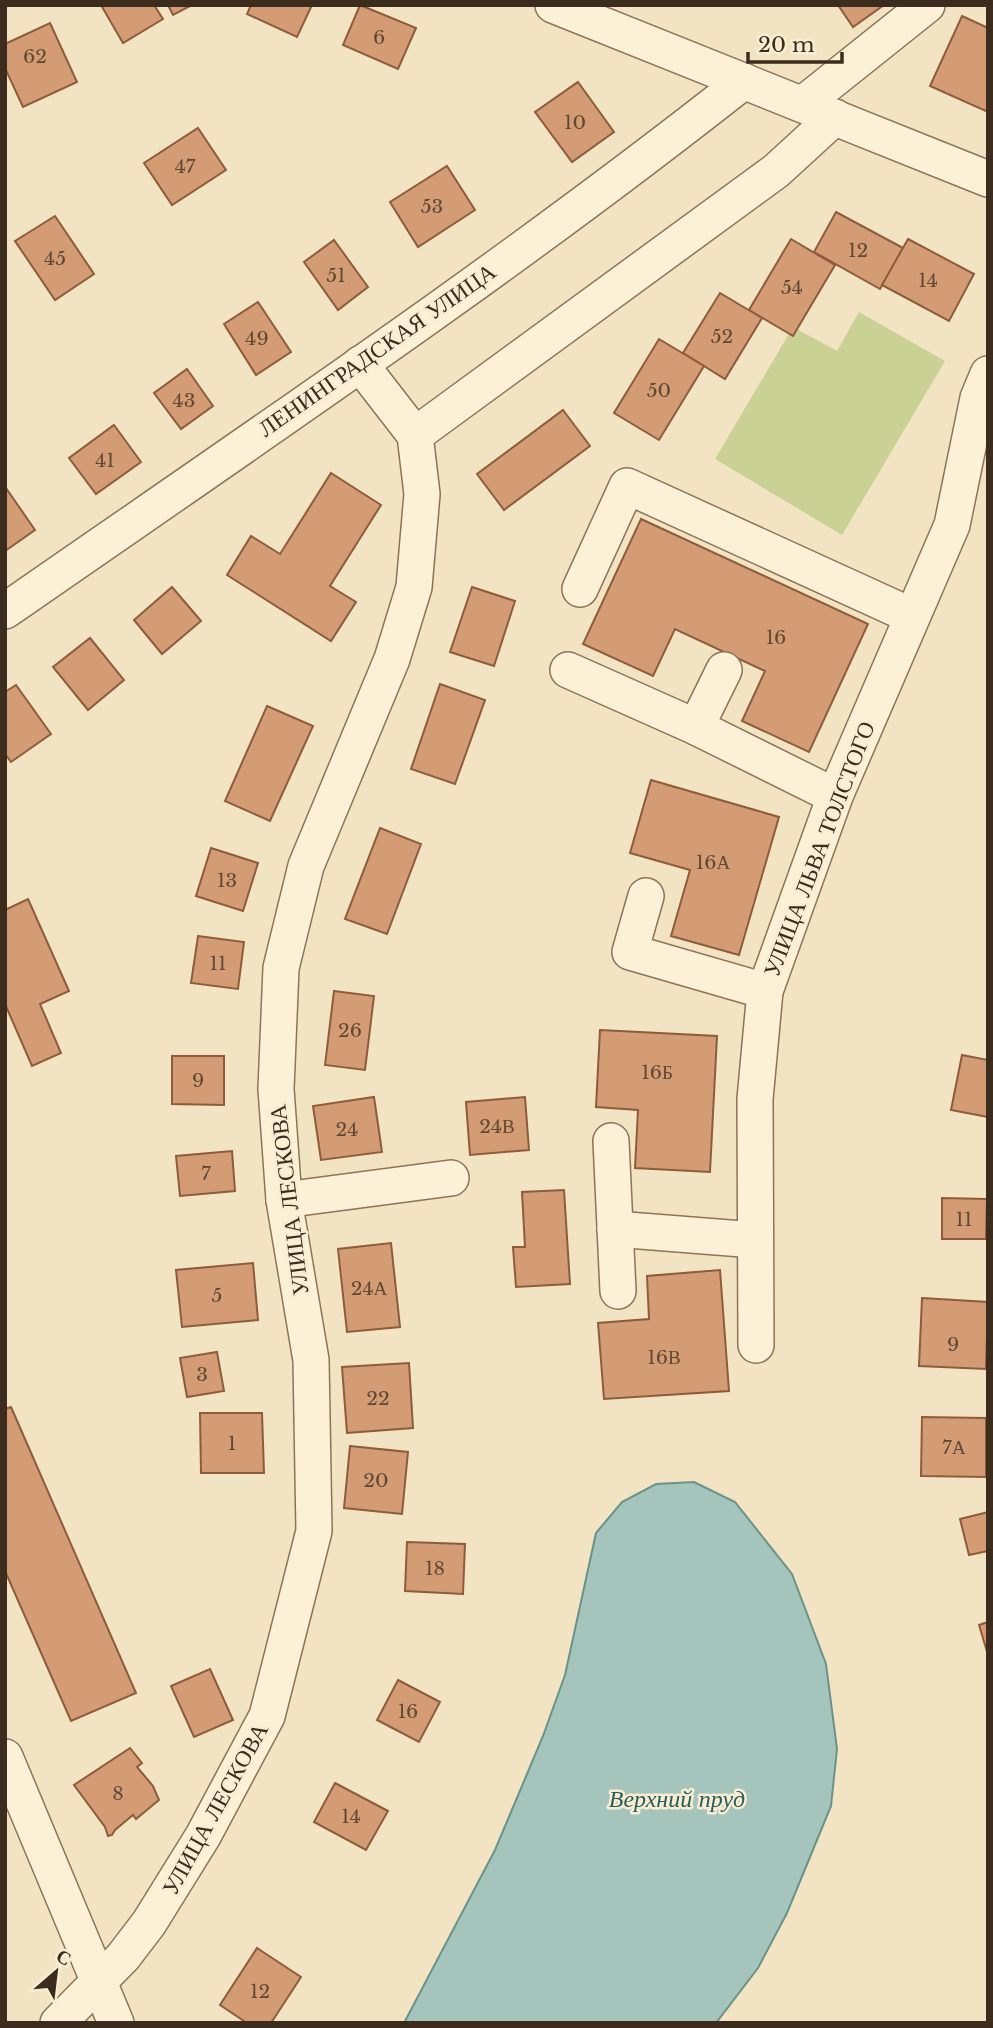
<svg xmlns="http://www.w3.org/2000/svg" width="993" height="2028" font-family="'Libre Baskerville',serif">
	<rect width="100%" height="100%" fill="#f2e4c2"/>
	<!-- green -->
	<path fill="#c9d195" d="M859,312L945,361L842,535L715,459L793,327L837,351Z"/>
	<!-- water -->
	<path fill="#a5c4bb" stroke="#6a9389" stroke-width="2" d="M694,1482L735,1502L792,1574L826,1664L837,1749L831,1806L787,1913L758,1968L716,2023H404L495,1850L543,1736L565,1675L596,1533L622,1502L656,1484Z"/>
	<!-- building -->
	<g fill="#d39c74" stroke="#8e5c3b" stroke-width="2">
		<path d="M101,5H154L163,19L123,43Z"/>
		<path d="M168,5H192L173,15Z"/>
		<path d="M251,5H312L297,37L247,14Z"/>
		<path d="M360,5L416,28L398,69L343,45Z"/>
		<path d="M838,5H884L853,27Z"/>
		<path d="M962,16L988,28V112L930,86Z"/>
		<path d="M50,23L77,82L23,107L5,68V44Z"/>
		<path d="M578,82L614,132L572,162L535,112Z"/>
		<path d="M198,128L226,170L172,205L144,163Z"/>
		<path d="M447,166L475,210L418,247L390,202Z"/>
		<path d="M836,212L903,248L880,289L814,252Z"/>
		<path d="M55,216L94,274L55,300L15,241Z"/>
		<path d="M791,239L835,265L793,336L749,310Z"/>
		<path d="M908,239L974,274L949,321L882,285Z"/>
		<path d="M334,240L368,287L338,310L304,262Z"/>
		<path d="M720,293L762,318L725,379L683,353Z"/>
		<path d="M258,302L291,352L256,375L224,324Z"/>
		<path d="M659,339L704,366L659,440L614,413Z"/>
		<path d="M187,369L213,406L181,429L154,393Z"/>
		<path d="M563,410L590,446L504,510L477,474Z"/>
		<path d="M114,425L141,462L96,494L69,458Z"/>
		<path d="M331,473L381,505L330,586L356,602L331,641L227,575L251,536L280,554Z"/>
		<path d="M6,488L35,530L5,551V489Z"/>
		<path d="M641,519L868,624L809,752L742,721L765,671L675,629L653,676L583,644Z"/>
		<path d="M172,587L201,621L162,654L134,620Z"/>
		<path d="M472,587L515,601L494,666L450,652Z"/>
		<path d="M90,638L124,680L88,710L53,667Z"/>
		<path d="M440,684L485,700L455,784L411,769Z"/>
		<path d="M16,685L51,734L11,762L5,754V692Z"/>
		<path d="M267,706L313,726L270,821L225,801Z"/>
		<path d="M651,780L779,817L739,955L671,936L690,870L630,853Z"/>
		<path d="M380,828L421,844L387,934L345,919Z"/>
		<path d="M211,848L258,863L243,911L196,896Z"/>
		<path d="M28,899L69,991L40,1004L61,1053L32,1066L5,1004V910Z"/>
		<path d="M198,936L244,942L238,989L191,983Z"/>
		<path d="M334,991L374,996L365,1070L325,1065Z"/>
		<path d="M600,1030L717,1036L710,1172L635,1168L638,1110L596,1107Z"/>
		<path d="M962,1055L988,1060V1117L951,1110Z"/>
		<path d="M172,1056H224V1105L172,1104Z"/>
		<path d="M374,1097L382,1152L321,1160L313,1106Z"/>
		<path d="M525,1097L529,1150L470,1155L466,1102Z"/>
		<path d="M232,1151L235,1191L180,1196L176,1156Z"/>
		<path d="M564,1190L570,1284L516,1287L513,1247H525L522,1192Z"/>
		<path d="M942,1198L987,1199L986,1239H942Z"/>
		<path d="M391,1243L400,1327L347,1332L338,1249Z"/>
		<path d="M253,1263L258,1320L182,1327L176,1270Z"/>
		<path d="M720,1270L729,1391L604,1399L598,1323L649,1319L647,1276Z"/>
		<path d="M922,1298L988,1302L986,1369L919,1366Z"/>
		<path d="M217,1352L224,1391L187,1397L180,1358Z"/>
		<path d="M409,1363L413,1428L347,1433L342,1367Z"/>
		<path d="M11,1407L136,1693L71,1721L5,1571V1409Z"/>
		<path d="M200,1413H262L264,1473H201Z"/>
		<path d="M922,1417L986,1418V1477L921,1476Z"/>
		<path d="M350,1446L408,1452L402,1514L344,1508Z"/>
		<path d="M988,1512V1551L969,1555L960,1519Z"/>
		<path d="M407,1542L465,1544L463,1594L405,1591Z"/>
		<path d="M988,1622V1655L979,1625Z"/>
		<path d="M210,1669L233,1720L194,1737L171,1686Z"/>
		<path d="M398,1680L440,1702L419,1742L377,1720Z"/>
		<path d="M130,1748L142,1763L137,1767L153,1786L159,1800L136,1819L133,1815L115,1830L112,1835L108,1836L105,1827L74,1785Z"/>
		<path d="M335,1783L388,1811L366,1850L314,1822Z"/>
		<path d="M257,1948L301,1977L271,2023H247L220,2005Z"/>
	</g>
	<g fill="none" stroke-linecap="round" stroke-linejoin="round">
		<defs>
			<g id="minor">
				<path d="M553,5L988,179"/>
				<path d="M803,104L927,5"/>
				<path d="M415,435L776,171L835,117"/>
				<path d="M580,589L627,486L912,616"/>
				<path d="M5,611C254,438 506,269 744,81"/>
				<path d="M568,670L696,727"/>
				<path d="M724,670L696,727L835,796"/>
				<path d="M646,896L630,952L765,991"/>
				<path d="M611,1141L618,1291"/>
				<path d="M284,1200L451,1178"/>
				<path d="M615,1229L755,1240"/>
				<path d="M756,1345L755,1099L765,991L835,796L952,525L978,398L988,374"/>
				<path d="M5,1757L116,2023"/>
				<path d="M58,2023L123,1957L149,1923L203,1836L267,1716L314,1531L311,1360L284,1200L276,1089L281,968L306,866L392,659L414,587L422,494L415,435L360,364"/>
			</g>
		</defs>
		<!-- minor casing -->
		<use href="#minor" stroke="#8d7457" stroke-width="38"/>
		<!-- minor -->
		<use href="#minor" stroke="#fcf0d6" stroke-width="35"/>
	</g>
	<g text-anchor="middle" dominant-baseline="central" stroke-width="5" stroke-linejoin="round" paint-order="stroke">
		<!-- number labels -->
		<g font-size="19" fill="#624833">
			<text x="379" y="37">6</text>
			<text x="35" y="56">62</text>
			<text x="575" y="122">10</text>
			<text x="185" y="166">47</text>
			<text x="432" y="206">53</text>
			<text x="858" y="250">12</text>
			<text x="55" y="258">45</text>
			<text x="336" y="275">51</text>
			<text x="928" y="280">14</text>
			<text x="792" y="287">54</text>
			<text x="722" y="336">52</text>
			<text x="257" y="338">49</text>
			<text x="659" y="390">50</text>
			<text x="184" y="400">43</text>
			<text x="105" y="460">41</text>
			<text x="776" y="637">16</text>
			<text x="713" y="862">16А</text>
			<text x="227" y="880">13</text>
			<text x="218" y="963">11</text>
			<text x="350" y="1030">26</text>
			<text x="657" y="1072">16Б</text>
			<text x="198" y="1080">9</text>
			<text x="497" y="1126">24В</text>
			<text x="347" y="1129">24</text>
			<text x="206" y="1173">7</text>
			<text x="964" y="1219">11</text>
			<text x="369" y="1288">24А</text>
			<text x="217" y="1295">5</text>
			<text x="953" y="1344">9</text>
			<text x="664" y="1357">16В</text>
			<text x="202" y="1374">3</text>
			<text x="378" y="1398">22</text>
			<text x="232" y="1443">1</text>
			<text x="954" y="1447">7А</text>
			<text x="376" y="1480">20</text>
			<text x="435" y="1568">18</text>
			<text x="408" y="1711">16</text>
			<text x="118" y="1793">8</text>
			<text x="351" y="1816">14</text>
			<text x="260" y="1991">12</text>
		</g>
		<!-- street labels -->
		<g font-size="23" fill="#3c2c1d" stroke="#f8edd2">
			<text transform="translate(377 350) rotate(-35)">ЛЕНИНГРАДСКАЯ УЛИЦА</text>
			<text transform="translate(819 849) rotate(-69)">УЛИЦА ЛЬВА ТОЛСТОГО</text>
			<text transform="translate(289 1200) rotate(-97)">УЛИЦА ЛЕСКОВА</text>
			<text transform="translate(215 1809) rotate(-61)">УЛИЦА ЛЕСКОВА</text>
		</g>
		<!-- water labels -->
		<g font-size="24" font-style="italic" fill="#2b5d5a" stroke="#f8edd2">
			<text x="677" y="1798">Верхний пруд</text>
		</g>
	</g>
	<!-- border -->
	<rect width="993" height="2028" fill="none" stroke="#3c2c1d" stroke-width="14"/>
	<!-- north arrow -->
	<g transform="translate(56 1972) rotate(28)" stroke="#f8edd2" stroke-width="5" paint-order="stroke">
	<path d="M0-5L12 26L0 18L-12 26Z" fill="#3c2c1d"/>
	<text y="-10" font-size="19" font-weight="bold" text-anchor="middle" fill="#3c2c1d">С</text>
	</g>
	<!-- scale -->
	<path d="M748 52v10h94v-10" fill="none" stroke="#3c2c1d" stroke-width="3.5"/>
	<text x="758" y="52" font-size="21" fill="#3c2c1d" stroke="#f8edd2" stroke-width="5" paint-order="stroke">20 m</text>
</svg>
